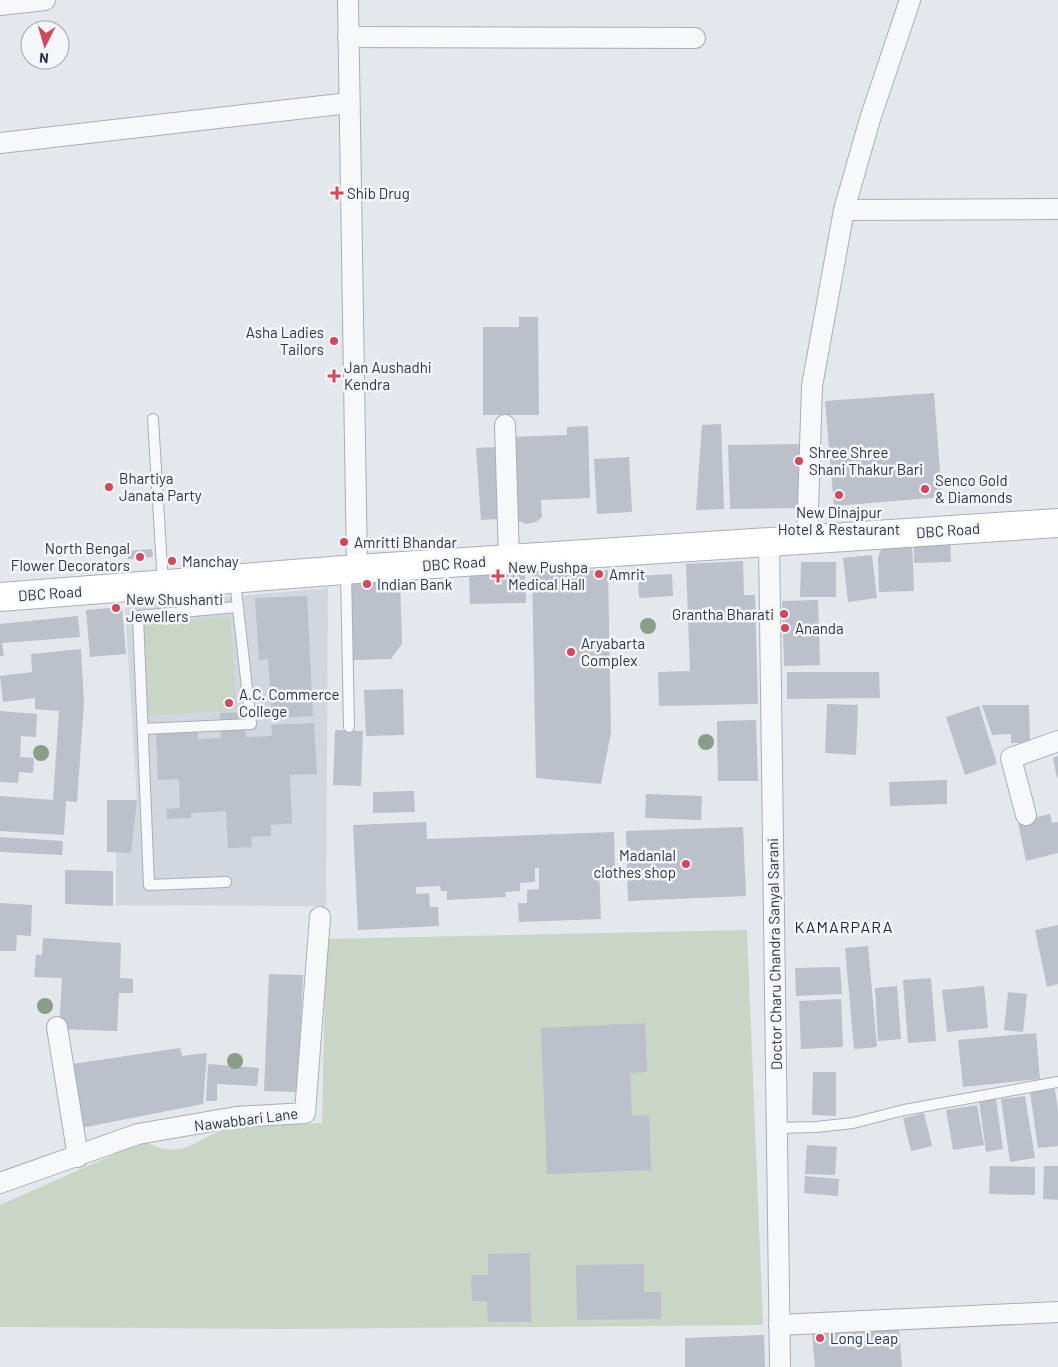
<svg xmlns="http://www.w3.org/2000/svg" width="1058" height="1367" font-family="Barlow,sans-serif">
	<rect width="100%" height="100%" fill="#e4e7ec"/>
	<!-- built -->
	<path fill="#d2d6de" d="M328,588L326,906L116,905V852L137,800L125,606Z"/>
	<!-- green -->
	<g fill="#c9d6c5">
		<path d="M230,617L237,710L148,716L141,623Z"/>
		<path d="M747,930L763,1325L283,1329L0,1327V1205L144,1141C186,1165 198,1132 237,1127C264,1123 294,1125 322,1123L326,939Z"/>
	</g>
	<!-- building -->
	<g fill="#bbc0ca">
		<path d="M519,317H538L539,415H483V327H519Z"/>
		<path d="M934,393L942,497L834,506L825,401Z"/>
		<path d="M721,424L724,509L696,510L702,425Z"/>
		<path d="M588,426L590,498L541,500L542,517L536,522L526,524L513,519L510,437L567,435V427Z"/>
		<path d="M800,444L801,508L730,509L728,445Z"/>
		<path d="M497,447L501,519L481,520L476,448Z"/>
		<path d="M629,457L632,512L597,514L594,459Z"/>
		<path d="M914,539H950L951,562L914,563Z"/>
		<path d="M912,540L914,591L879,592L878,558L884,541Z"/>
		<path d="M152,549L153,557L128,559V551Z"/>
		<path d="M872,555L877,598L848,602L843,558Z"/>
		<path d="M743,561L744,595H755L758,704L659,706L658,672L690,671L686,564Z"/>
		<path d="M801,562H836V597H800Z"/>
		<path d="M608,570L611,732L601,784L536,778L532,572Z"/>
		<path d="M525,573L526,603L470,604L469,575Z"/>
		<path d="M672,574L673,596L639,598L638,576Z"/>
		<path d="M400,581L402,644L391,659L352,660L351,582Z"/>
		<path d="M307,596L313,716L272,718L268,659L259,660L255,598Z"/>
		<path d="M818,600L820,665L784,666L782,601Z"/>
		<path d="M122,607L126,654L90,657L86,610Z"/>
		<path d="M78,616L80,637L2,643L4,656H0V624Z"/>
		<path d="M81,649L84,703L77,802L66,801L64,835L0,831V796L53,800L59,711L35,709V698L3,702L0,676L32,672L31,654Z"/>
		<path d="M787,672H879L880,698L787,699Z"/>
		<path d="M403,689L404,735L366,736L364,690Z"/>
		<path d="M827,704L858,705L856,755L825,753Z"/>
		<path d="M982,705H1029L1030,743H1011V734L992,735Z"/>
		<path d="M979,706L997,764L965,775L946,717Z"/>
		<path d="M0,711L37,714L36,737L21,736L20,757L34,758L33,773L19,772L18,783L0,782Z"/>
		<path d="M244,712L246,737L272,736L271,725L314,723L317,774L290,775L292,823L271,825V836L251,837L252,847L228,848L226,811L191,813V818L167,819L166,809L180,808L179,779L158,780L156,730L198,728V739L221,738L220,713Z"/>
		<path d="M756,720L758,781H718L717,721Z"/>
		<path d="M335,730L363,731L361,786L333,785Z"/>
		<path d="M1058,756V778H1057L1053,758Z"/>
		<path d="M947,780V804L890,806L889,782Z"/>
		<path d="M414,791L415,812L373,813V792Z"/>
		<path d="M646,794L702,796L701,820L645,818Z"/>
		<path d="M107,800H137L131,853L107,852Z"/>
		<path d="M1050,814L1052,823L1058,822V853L1026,861L1018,822Z"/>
		<path d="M426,822L427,839L614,832L615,868H599L601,919L519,922L518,903H527V890L539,889V868H535V882L520,883V891L505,892L506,897L447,900V891H441L440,886L416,887V894L429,893L430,907H438L439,926L358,930L353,825Z"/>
		<path d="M743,827L746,896L628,901L626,831Z"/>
		<path d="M0,837L63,841L62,855L0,852Z"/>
		<path d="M65,870L113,871V906L65,904Z"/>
		<path d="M0,903L32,905L31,936L17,935L16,951H0Z"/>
		<path d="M1058,925V984L1047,987L1035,930Z"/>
		<path d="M43,938L121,943L120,978L133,979V993H119L117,1031L59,1029L62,978L34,977L36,955H42Z"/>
		<path d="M868,946L877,1047L854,1049L845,948Z"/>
		<path d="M840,967L842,994L796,996L795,968Z"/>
		<path d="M269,974L303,975L298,1092L264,1091Z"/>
		<path d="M931,978L936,1041L908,1043L903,980Z"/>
		<path d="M897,986L901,1039L878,1041L875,988Z"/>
		<path d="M984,986L988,1028L947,1032L942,990Z"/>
		<path d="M1008,992L1027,994L1023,1032L1004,1030Z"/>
		<path d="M841,999L843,1047L801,1049L799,1001Z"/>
		<path d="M645,1023L647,1072L630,1073L632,1116L649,1115L651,1170L547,1174L541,1028Z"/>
		<path d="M1036,1033L1040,1079L963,1087L958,1040Z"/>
		<path d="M180,1048L182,1056L207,1053L203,1104L81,1128L72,1064Z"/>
		<path d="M208,1064L259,1068L257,1086L217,1084V1101H206Z"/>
		<path d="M813,1072H836V1116L812,1115Z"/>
		<path d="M1055,1089L1058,1112V1146L1038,1148L1030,1092Z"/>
		<path d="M1025,1096L1035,1158L1010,1162L1001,1099Z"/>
		<path d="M996,1099L1003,1149L986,1152L979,1101Z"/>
		<path d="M977,1105L984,1145L953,1150L946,1110Z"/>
		<path d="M924,1113L932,1146L911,1151L903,1118Z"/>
		<path d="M807,1145L837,1147L835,1175L805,1174Z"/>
		<path d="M990,1166L1035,1167V1195L989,1194Z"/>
		<path d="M1044,1166H1058V1200L1043,1199Z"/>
		<path d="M805,1176L839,1179L838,1196L804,1193Z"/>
		<path d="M530,1253L531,1322H488L487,1301H472L471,1275H488V1254Z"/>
		<path d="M644,1264V1292H661V1319L577,1320L576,1265Z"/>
		<path d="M899,1327L902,1367H815L812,1334Z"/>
		<path d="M764,1335L765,1367H685V1338Z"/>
	</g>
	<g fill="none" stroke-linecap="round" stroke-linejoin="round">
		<defs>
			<g id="lane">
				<path d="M153,419L163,584"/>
				<path d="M346,571L349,727"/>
				<path d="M143,729L251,724L235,581"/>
				<path d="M226,882L149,885L138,616L237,607"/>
				<path d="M777,1128L816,1127L853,1123L904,1110L1058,1082"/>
			</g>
			<g id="street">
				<path d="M348,0L357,569"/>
				<path d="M0,5L45,0"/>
				<path d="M348,37L695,38"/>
				<path d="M0,143L349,103"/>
				<path d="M844,210L1058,209"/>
				<path d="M505,425L509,559"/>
				<path d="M807,540L812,386L844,210L870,119L910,0"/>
				<path d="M769,542L780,1367"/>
				<path d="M1026,815L1011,758L1058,741"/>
				<path d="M57,1027L78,1157"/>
				<path d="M0,1183L138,1134L236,1117L305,1113L320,917"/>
				<path d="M779,1325L1058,1312"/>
			</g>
			<path id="secondary" d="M0,597L357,569L1058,523"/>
		</defs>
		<!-- lane casing -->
		<use href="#lane" stroke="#a9aeb7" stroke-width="12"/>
		<!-- street casing -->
		<use href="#street" stroke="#a9aeb7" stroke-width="22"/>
		<!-- secondary casing -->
		<use href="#secondary" stroke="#a9aeb7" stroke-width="30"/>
		<!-- lane -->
		<use href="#lane" stroke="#f7f8fa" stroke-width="10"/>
		<!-- street -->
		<use href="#street" stroke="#f7f8fa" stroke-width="20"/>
		<!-- secondary -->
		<use href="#secondary" stroke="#fff" stroke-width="28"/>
	</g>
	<!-- trees -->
	<g fill="#899d89">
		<circle cx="648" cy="626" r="8"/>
		<circle cx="706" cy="742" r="8"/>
		<circle cx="41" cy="753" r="8"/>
		<circle cx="45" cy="1006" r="8"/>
		<circle cx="235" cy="1061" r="8"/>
	</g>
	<!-- markers -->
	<g fill="#d1495b" stroke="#f4f6f9" stroke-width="2">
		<path d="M334.5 185.5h5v5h5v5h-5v5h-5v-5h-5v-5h5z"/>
		<circle cx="334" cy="341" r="5"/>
		<path d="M331.5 368.5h5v5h5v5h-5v5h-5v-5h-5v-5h5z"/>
		<circle cx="799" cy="461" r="5"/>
		<circle cx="109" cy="487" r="5"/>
		<circle cx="925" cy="489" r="5"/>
		<circle cx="839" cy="495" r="5"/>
		<circle cx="344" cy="542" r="5"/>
		<circle cx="140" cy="557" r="5"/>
		<circle cx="172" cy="561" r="5"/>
		<circle cx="599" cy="574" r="5"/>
		<path d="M495.5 568.5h5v5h5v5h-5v5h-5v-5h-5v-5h5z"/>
		<circle cx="367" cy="584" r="5"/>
		<circle cx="116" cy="608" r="5"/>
		<circle cx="784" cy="614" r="5"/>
		<circle cx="785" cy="628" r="5"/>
		<circle cx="571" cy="652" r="5"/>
		<circle cx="229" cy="703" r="5"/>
		<circle cx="686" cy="864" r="5"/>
		<circle cx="820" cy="1338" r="5"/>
	</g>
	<g text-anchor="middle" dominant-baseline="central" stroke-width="5" stroke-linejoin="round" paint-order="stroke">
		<!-- poi labels -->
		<g font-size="15" fill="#2b3445" stroke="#f4f6f9" text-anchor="start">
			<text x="347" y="193">Shib Drug</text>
			<text x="324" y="332" text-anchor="end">Asha Ladies<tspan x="324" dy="17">Tailors</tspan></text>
			<text x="344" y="367">Jan Aushadhi<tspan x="344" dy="17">Kendra</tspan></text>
			<text x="809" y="452">Shree Shree<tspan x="809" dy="17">Shani Thakur Bari</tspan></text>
			<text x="119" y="478">Bhartiya<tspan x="119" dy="17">Janata Party</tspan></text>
			<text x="935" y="480">Senco Gold<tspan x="935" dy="17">&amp; Diamonds</tspan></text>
			<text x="839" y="512" text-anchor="middle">New Dinajpur<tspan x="839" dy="17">Hotel &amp; Restaurant</tspan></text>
			<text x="354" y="542">Amritti Bhandar</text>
			<text x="130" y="548" text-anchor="end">North Bengal<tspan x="130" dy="17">Flower Decorators</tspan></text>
			<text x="182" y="561">Manchay</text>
			<text x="508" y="567">New Pushpa<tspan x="508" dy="17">Medical Hall</tspan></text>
			<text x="609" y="574">Amrit</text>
			<text x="377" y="584">Indian Bank</text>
			<text x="126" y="599">New Shushanti<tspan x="126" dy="17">Jewellers</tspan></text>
			<text x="774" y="614" text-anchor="end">Grantha Bharati</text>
			<text x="795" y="628">Ananda</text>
			<text x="581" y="643">Aryabarta<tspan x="581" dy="17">Complex</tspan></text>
			<text x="239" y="694">A.C. Commerce<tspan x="239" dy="17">College</tspan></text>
			<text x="676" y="855" text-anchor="end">Madanlal<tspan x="676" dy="17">clothes shop</tspan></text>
			<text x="830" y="1338">Long Leap</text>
		</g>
		<!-- street labels -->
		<g font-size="15" fill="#2b3445" stroke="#f4f6f9">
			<text transform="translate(948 530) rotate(-4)">DBC Road</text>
			<text transform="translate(454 563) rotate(-4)">DBC Road</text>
			<text transform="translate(50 593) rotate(-4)">DBC Road</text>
			<text transform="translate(774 954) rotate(-91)">Doctor Charu Chandra Sanyal Sarani</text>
			<text transform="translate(246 1119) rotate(-7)">Nawabbari Lane</text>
		</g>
		<!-- neighbourhood labels -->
		<g font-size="16" letter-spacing="1" fill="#1d2536" stroke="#f4f6f9">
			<text x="844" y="926">KAMARPARA</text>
		</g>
	</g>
	<!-- north arrow -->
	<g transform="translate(45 45) rotate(185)"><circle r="24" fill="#f4f6f9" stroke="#a4a8b1"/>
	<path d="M0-4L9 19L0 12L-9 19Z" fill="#d1495b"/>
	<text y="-8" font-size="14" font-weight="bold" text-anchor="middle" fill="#2b3445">N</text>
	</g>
</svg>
